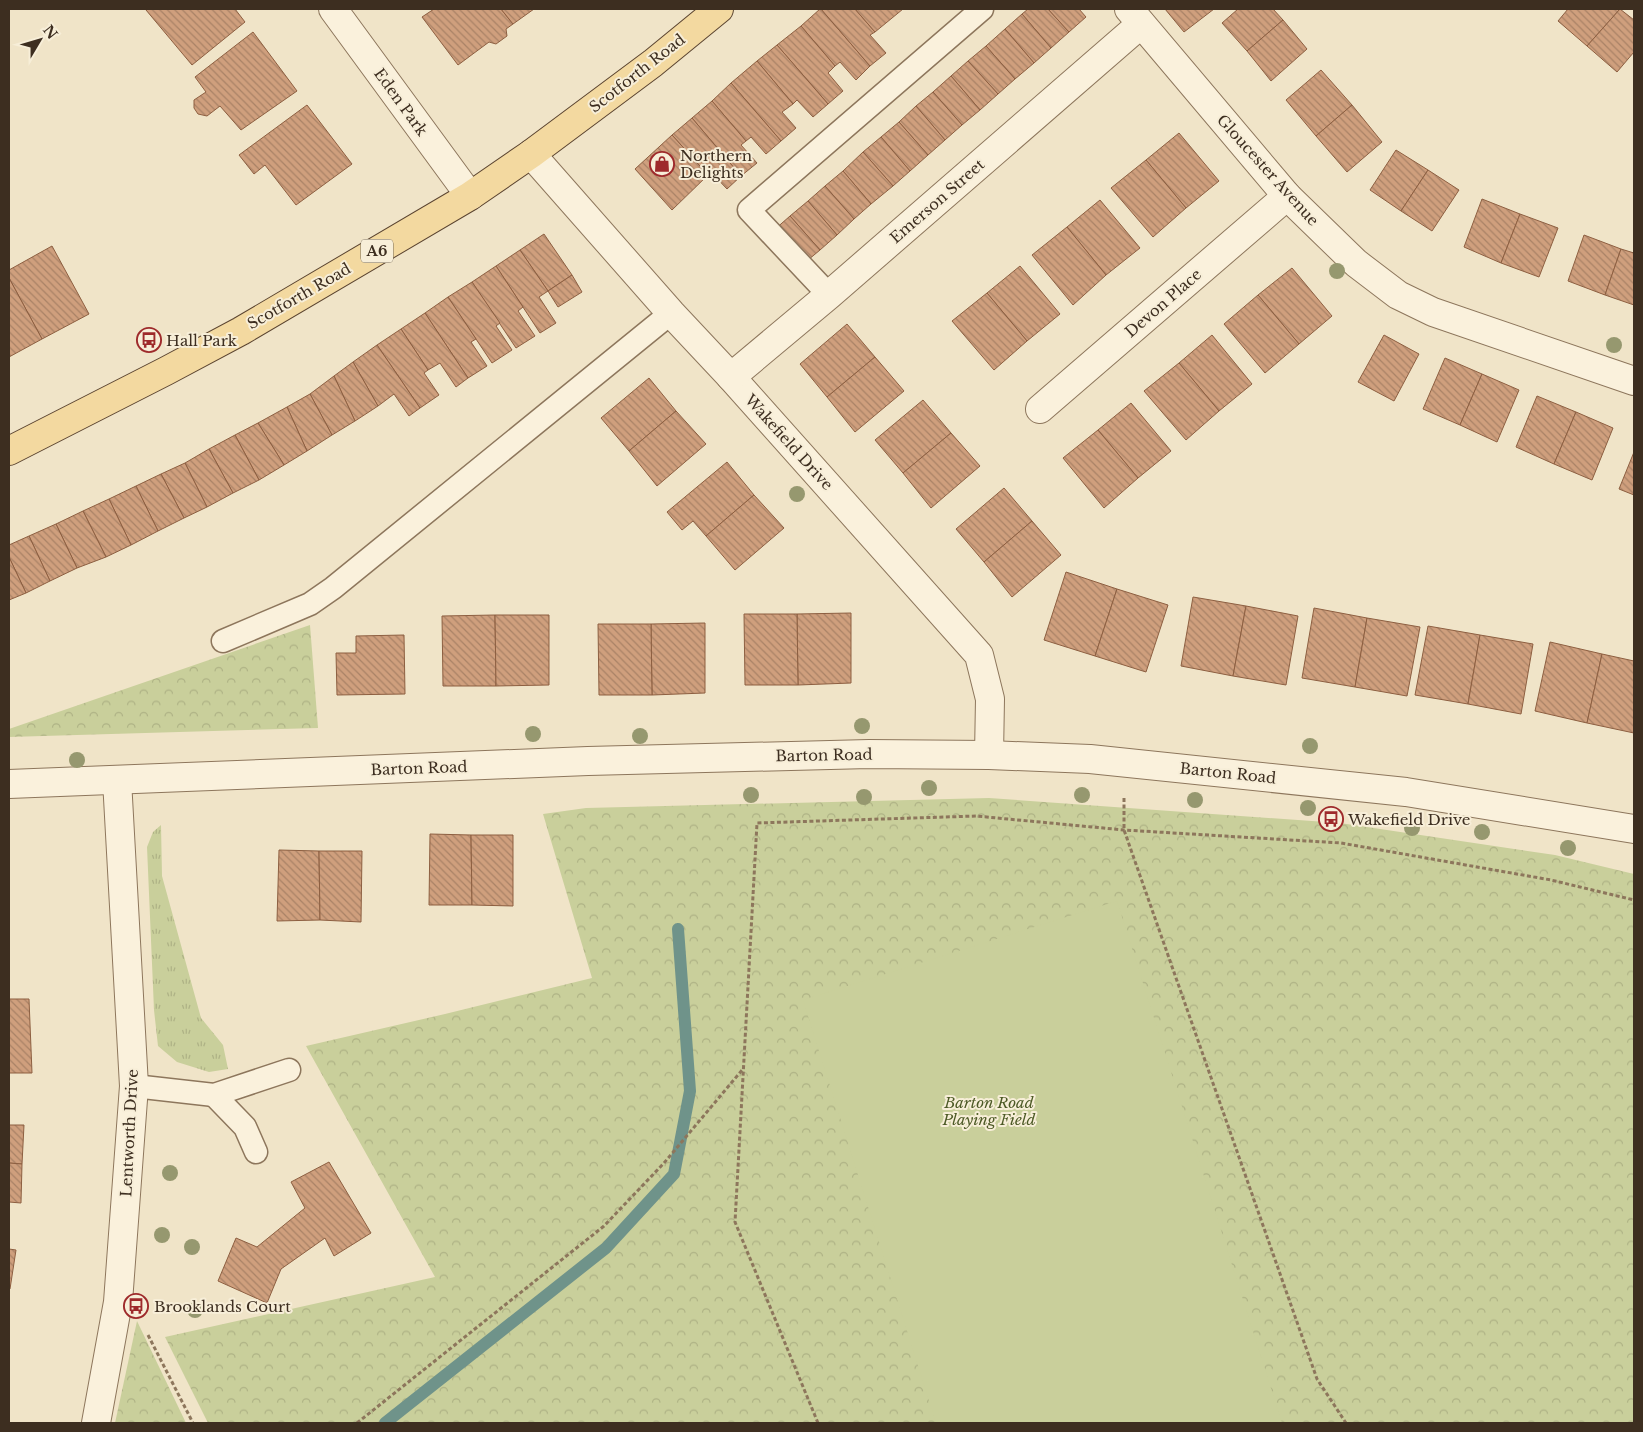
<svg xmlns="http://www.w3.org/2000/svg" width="1643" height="1432" font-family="'Libre Baskerville',serif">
	<defs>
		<pattern id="grass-tufts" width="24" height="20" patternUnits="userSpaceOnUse" patternTransform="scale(1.25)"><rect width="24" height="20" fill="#c9cf9b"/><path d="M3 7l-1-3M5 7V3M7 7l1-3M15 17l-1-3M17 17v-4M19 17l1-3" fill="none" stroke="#aeb285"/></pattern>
		<pattern id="park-crowns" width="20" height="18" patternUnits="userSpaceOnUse" patternTransform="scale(1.25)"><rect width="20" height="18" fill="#c9cf9b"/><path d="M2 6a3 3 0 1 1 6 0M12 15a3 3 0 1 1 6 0" fill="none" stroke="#aeb285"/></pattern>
		<pattern id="building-back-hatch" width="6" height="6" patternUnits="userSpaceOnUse" patternTransform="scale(1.25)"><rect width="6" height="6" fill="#cf9f7d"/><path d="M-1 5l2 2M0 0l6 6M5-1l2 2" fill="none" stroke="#a98266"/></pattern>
	</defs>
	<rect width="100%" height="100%" fill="#f0e4c8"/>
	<!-- grass -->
	<path fill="url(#grass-tufts)" d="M161,825L162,876L201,1018L223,1045L228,1069L209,1072L177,1062L158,1046L154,1010L147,847L153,832Z"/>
	<!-- park -->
	<g fill="url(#park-crowns)">
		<path d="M310,625L318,728L9,737V729Z"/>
		<path d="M989,798L1340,823L1555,855L1634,874V1423H208L165,1337L435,1277L306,1046L445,1014L592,978L543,814L586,808Z"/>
		<path d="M137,1321L186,1423H115Z"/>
	</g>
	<!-- pitch -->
	<path fill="#c9cf9b" d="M1117,901L1282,1423H936L803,1000Z"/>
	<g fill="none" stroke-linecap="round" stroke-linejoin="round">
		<!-- stream -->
		<path stroke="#6f938a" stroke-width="12" d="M385,1423L606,1248L674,1174L690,1091L678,929"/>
	</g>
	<!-- building -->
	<g fill="url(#building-back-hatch)" stroke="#8d5f41">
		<path d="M148,9H235L245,22L192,65L146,10Z"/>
		<path d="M434,9H501L513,24L506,29L507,36L496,44L489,42L458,65L422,17Z"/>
		<path d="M501,9H534L513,24Z"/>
		<path d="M820,9H821L870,66L856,80L840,62L835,66L801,26Z"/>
		<path d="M821,9H855L875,32L870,35L886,53L870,66Z"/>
		<path d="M855,9H903L875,32Z"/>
		<path d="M1028,9H1048L1069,32L1051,48L1022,14Z"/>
		<path d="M1048,9H1079L1086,17L1069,32Z"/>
		<path d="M1165,9H1214L1184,32Z"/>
		<path d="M1238,9H1273L1283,20L1247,51L1222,23Z"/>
		<path d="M1568,9H1620L1587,46L1558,21Z"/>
		<path d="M1620,9L1634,20V52L1617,72L1587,46Z"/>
		<path d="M1022,14L1051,48L1034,63L1005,29Z"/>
		<path d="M1283,20L1307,49L1271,81L1247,51Z"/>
		<path d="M801,26L835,66L828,73L843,91L828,104L777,45Z"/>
		<path d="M1005,29L1034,63L1015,79L986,46Z"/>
		<path d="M253,32L297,91L241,130L220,106L207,116L198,114L194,108V100L206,92L195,77Z"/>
		<path d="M777,45L828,104L813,117L797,100L793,104L757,61Z"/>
		<path d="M986,46L1015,79L998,94L968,61Z"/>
		<path d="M757,61L793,104L782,112L796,128L781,141L731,83Z"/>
		<path d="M968,61L998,94L980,110L951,76Z"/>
		<path d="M1321,70L1352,105L1316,136L1286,100Z"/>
		<path d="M951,76L980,110L962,125L933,92Z"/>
		<path d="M731,83L781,141L766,154L751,137L746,141L712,101Z"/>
		<path d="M933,92L962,125L945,140L916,106Z"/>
		<path d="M712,101L746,141L741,145L757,163L741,176L692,118Z"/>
		<path d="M307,105L352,164L296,205L265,165L254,174L239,155Z"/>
		<path d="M1352,105L1382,142L1347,172L1316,136Z"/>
		<path d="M916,106L945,140L928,155L899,122Z"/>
		<path d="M692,118L741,176L727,189L711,172L708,175L672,135Z"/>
		<path d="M899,122L928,155L910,171L881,137Z"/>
		<path d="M1179,133L1219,181L1186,208L1146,160Z"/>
		<path d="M672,135L708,175L672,210L635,169Z"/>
		<path d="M881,137L910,171L893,186L863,152Z"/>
		<path d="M1396,150L1428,170L1401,211L1370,190Z"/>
		<path d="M863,152L893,186L871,204L843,171Z"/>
		<path d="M1146,160L1186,208L1153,237L1111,188Z"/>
		<path d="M1428,170L1459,190L1432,231L1401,211Z"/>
		<path d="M843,171L871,204L854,219L825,186Z"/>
		<path d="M825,186L854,219L837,235L808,201Z"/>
		<path d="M1482,199L1520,214L1501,263L1464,247Z"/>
		<path d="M1100,200L1140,248L1106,275L1067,227Z"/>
		<path d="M808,201L837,235L820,250L790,216Z"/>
		<path d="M1520,214L1558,228L1539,277L1501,263Z"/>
		<path d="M790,216L820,250L802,265L773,231Z"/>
		<path d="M1067,227L1106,275L1073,305L1032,255Z"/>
		<path d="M544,234L572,275L548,291L520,250Z"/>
		<path d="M1584,235L1621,249L1605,295L1568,281Z"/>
		<path d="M52,246L89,314L42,339L9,278V270Z"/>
		<path d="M1621,249L1634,253V305L1605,295Z"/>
		<path d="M520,250L548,291L539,297L556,323L540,333L496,266Z"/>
		<path d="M496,266L523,307L518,311L535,336L516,348L472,282Z"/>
		<path d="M1020,266L1060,314L1027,341L987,293Z"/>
		<path d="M1292,268L1332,316L1299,344L1258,295Z"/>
		<path d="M572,275L582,292L558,307L548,291Z"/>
		<path d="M9,278L42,339L9,357Z"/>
		<path d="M472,282L500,323L496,326L512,350L492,363L448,297Z"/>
		<path d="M987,293L1027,341L994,370L952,321Z"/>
		<path d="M1258,295L1299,344L1265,373L1224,324Z"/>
		<path d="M448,297L476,339L471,342L487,366L468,378L425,313Z"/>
		<path d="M425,313L468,378L456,387L440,363L428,370L401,329Z"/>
		<path d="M847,324L875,357L827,397L800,364Z"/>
		<path d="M401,329L428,370L424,373L439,395L420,408L377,345Z"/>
		<path d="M1212,335L1252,384L1219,411L1179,363Z"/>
		<path d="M1384,335L1419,354L1394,401L1358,382Z"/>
		<path d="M377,345L420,408L409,416L394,394L378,406L353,362Z"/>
		<path d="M875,357L904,391L855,432L827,397Z"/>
		<path d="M1445,358L1482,374L1460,425L1423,409Z"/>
		<path d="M353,362L378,406L355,421L334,376Z"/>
		<path d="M1179,363L1219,411L1186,440L1144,391Z"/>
		<path d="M1482,374L1519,390L1497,442L1460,425Z"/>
		<path d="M334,376L355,421L332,435L310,394Z"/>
		<path d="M649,378L676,411L629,451L601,418Z"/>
		<path d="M310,394L332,435L307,451L287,407Z"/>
		<path d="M1537,396L1576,412L1554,464L1516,447Z"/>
		<path d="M923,400L951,433L903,473L875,440Z"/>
		<path d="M1131,403L1171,451L1138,478L1098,430Z"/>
		<path d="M287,407L307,451L284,465L258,423Z"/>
		<path d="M676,411L706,444L657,486L629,451Z"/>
		<path d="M1576,412L1613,428L1592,480L1554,464Z"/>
		<path d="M258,423L284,465L259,480L235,435Z"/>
		<path d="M1098,430L1138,478L1104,508L1063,458Z"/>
		<path d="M951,433L980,466L931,508L903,473Z"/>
		<path d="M235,435L259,480L233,493L209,449Z"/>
		<path d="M209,449L233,493L207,507L185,463Z"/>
		<path d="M1634,452V495L1619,489Z"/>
		<path d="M727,462L754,495L706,536L693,521L682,530L667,512Z"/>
		<path d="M185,463L207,507L184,518L161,474Z"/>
		<path d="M161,474L184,518L158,531L136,486Z"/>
		<path d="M136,486L158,531L131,545L109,499Z"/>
		<path d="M1004,488L1032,521L984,562L956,529Z"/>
		<path d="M754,495L784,528L735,570L706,536Z"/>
		<path d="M109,499L131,545L106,557L83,511Z"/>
		<path d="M83,511L106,557L77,568L56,524Z"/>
		<path d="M1032,521L1061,555L1012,597L984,562Z"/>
		<path d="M56,524L77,568L50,581L29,536Z"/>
		<path d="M29,536L50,581L26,593L9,557V545Z"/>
		<path d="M9,557L26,593L9,600Z"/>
		<path d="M1066,572L1117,589L1095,656L1044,640Z"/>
		<path d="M1117,589L1168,605L1146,672L1095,656Z"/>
		<path d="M1193,597L1246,606L1233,676L1181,666Z"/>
		<path d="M1246,606L1298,616L1286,685L1233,676Z"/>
		<path d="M1314,608L1367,618L1355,687L1302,678Z"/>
		<path d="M851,613V683L798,685L797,614Z"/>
		<path d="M744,614H797L798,685H745Z"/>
		<path d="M495,615L496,686H443L442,616Z"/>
		<path d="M495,615H549V685L496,686Z"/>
		<path d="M1367,618L1420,627L1407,696L1355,687Z"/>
		<path d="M705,623V693L652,695L651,624Z"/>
		<path d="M598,624H651L652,695H599Z"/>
		<path d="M1428,626L1480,635L1468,704L1415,695Z"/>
		<path d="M404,635L405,694L337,695L336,653H356V636Z"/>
		<path d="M1480,635L1533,644L1521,714L1468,704Z"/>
		<path d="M1550,642L1602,654L1587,723L1535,711Z"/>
		<path d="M1602,654L1634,661V733L1587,723Z"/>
		<path d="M430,834L471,835L472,905H429Z"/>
		<path d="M471,835H513V906L472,905Z"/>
		<path d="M279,850L319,851L320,920L277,921Z"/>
		<path d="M319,851H362L361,922L320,920Z"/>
		<path d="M9,999H29L32,1073H9Z"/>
		<path d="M9,1125H24L22,1164L9,1163Z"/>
		<path d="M329,1162L371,1233L334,1256L325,1238L281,1269L267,1303L218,1281L236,1238L257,1247L305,1208L291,1182Z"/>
		<path d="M9,1163L22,1164L21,1203L9,1202Z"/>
		<path d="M9,1249L16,1250L10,1289L9,1288Z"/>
	</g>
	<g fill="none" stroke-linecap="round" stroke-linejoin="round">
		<defs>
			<g id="service">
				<path d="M829,295L749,210L982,9"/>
				<path d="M223,641L310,604L333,588L671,313"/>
				<path d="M134,1086L214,1095L289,1070"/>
				<path d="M214,1095L245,1127L256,1152"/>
			</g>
			<g id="minor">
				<path d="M333,9L470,196"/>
				<path d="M1129,9L1287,196L1356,263L1398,295L1433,312L1634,381"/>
				<path d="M531,154L671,313L731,377L979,655L990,699L989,755"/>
				<path d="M731,377L829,295L1141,24"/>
				<path d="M1040,409L1287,196"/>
			</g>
			<g id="tertiary">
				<path d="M9,784L588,761L869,754L989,755L1090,759L1406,792L1634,829"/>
				<path d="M96,1423L118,1302L134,1086L117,780"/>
			</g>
			<path id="primary" d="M9,451L166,371L241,331L470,196L531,154L653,63L719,9"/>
		</defs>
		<!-- service casing -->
		<use href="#service" stroke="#8d765c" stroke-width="25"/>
		<!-- minor casing -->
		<use href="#minor" stroke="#8d765c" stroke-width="30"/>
		<!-- tertiary casing -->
		<use href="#tertiary" stroke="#8d765c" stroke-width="30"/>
		<!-- primary casing -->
		<use href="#primary" stroke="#5b4430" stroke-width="30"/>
		<!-- path -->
		<g stroke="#8d765c" stroke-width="3" stroke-dasharray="4 2.5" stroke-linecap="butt">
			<path d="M1124,798V830L1317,1379L1346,1423"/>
			<path d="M148,1335L193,1423"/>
			<path d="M357,1423L604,1226L664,1163L743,1069"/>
			<path d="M818,1423L735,1222L757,823L976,816L1124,830L1341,843L1551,880L1634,900"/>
		</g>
		<!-- service -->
		<use href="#service" stroke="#faf1dc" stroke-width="22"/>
		<!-- minor -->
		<use href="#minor" stroke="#faf1dc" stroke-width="28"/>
		<!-- tertiary -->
		<use href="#tertiary" stroke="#faf1dc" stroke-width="28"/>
		<!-- primary -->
		<use href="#primary" stroke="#f3d9a0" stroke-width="28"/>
	</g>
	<!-- trees -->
	<g fill="#96986f">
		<circle cx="1337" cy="271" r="8"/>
		<circle cx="1614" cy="345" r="8"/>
		<circle cx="797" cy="494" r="8"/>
		<circle cx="862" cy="726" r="8"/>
		<circle cx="533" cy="734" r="8"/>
		<circle cx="640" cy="736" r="8"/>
		<circle cx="1310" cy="746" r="8"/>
		<circle cx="77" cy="760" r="8"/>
		<circle cx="929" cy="788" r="8"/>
		<circle cx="751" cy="795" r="8"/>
		<circle cx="1082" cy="795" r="8"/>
		<circle cx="864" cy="797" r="8"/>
		<circle cx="1195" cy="800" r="8"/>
		<circle cx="1308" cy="808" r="8"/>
		<circle cx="1412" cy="828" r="8"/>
		<circle cx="1482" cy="832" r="8"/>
		<circle cx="1568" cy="848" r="8"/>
		<circle cx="170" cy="1173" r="8"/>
		<circle cx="162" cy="1235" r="8"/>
		<circle cx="192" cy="1247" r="8"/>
		<circle cx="195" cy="1310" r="8"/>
	</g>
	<!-- icons -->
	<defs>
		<symbol id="shop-ring" viewBox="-11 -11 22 22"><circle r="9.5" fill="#f7eed8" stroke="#9e2a2b" stroke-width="1.5"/><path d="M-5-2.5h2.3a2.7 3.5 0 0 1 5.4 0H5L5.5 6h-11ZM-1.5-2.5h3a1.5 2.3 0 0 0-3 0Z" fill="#9e2a2b"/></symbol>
		<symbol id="bus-ring" viewBox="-11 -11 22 22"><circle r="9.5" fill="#f7eed8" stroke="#9e2a2b" stroke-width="1.5"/><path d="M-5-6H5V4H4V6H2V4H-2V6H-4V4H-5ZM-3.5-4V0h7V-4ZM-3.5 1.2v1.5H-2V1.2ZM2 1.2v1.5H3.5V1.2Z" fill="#9e2a2b"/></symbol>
	</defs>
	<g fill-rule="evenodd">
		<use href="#shop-ring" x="648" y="150" width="28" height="28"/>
		<use href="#bus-ring" x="135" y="326" width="28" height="28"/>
		<use href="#bus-ring" x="1317" y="805" width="28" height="28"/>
		<use href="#bus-ring" x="122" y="1292" width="28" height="28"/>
	</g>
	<g text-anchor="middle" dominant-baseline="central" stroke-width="4" stroke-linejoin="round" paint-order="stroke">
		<!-- shield labels -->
		<rect fill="#f7eed8" stroke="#756857" stroke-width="1" x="361" y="239.5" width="32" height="23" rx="4"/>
		<g font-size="14" font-weight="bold" fill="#3d2e20">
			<text x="377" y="251">A6</text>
		</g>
		<!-- street labels -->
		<g font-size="15" fill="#3d2e20" stroke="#f7eed8">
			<text transform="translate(637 73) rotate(-38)">Scotforth Road</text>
			<text transform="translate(401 102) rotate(54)">Eden Park</text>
			<text transform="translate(1268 170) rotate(48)">Gloucester Avenue</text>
			<text transform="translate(937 201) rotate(-41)">Emerson Street</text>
			<text transform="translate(299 296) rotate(-30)">Scotforth Road</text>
			<text transform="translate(1163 303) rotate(-41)">Devon Place</text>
			<text transform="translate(789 442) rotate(48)">Wakefield Drive</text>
			<text transform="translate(824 755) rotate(-1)">Barton Road</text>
			<text transform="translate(419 768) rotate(-2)">Barton Road</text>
			<text transform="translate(1228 773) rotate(6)">Barton Road</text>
			<text transform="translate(129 1133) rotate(-87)">Lentworth Drive</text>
		</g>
		<!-- poi labels -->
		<g font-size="15" fill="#3d2e20" stroke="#f7eed8" text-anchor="start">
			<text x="680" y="155">Northern<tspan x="680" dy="17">Delights</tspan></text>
			<text x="166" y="340">Hall Park</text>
			<text x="1348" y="819">Wakefield Drive</text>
			<text x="154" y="1306">Brooklands Court</text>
		</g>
		<!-- park labels -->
		<g font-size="15" font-style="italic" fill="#4d5a26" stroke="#f7eed8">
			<text x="989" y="1102">Barton Road<tspan x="989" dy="17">Playing Field</tspan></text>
		</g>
	</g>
	<!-- border -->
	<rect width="1643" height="1432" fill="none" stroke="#3d2e20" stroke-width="20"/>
	<!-- north arrow -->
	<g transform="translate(40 40) rotate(52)" stroke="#f7eed8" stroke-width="4" paint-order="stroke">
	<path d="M0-4L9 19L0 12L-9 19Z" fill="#3d2e20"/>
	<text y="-8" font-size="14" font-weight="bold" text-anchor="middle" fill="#3d2e20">N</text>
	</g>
</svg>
